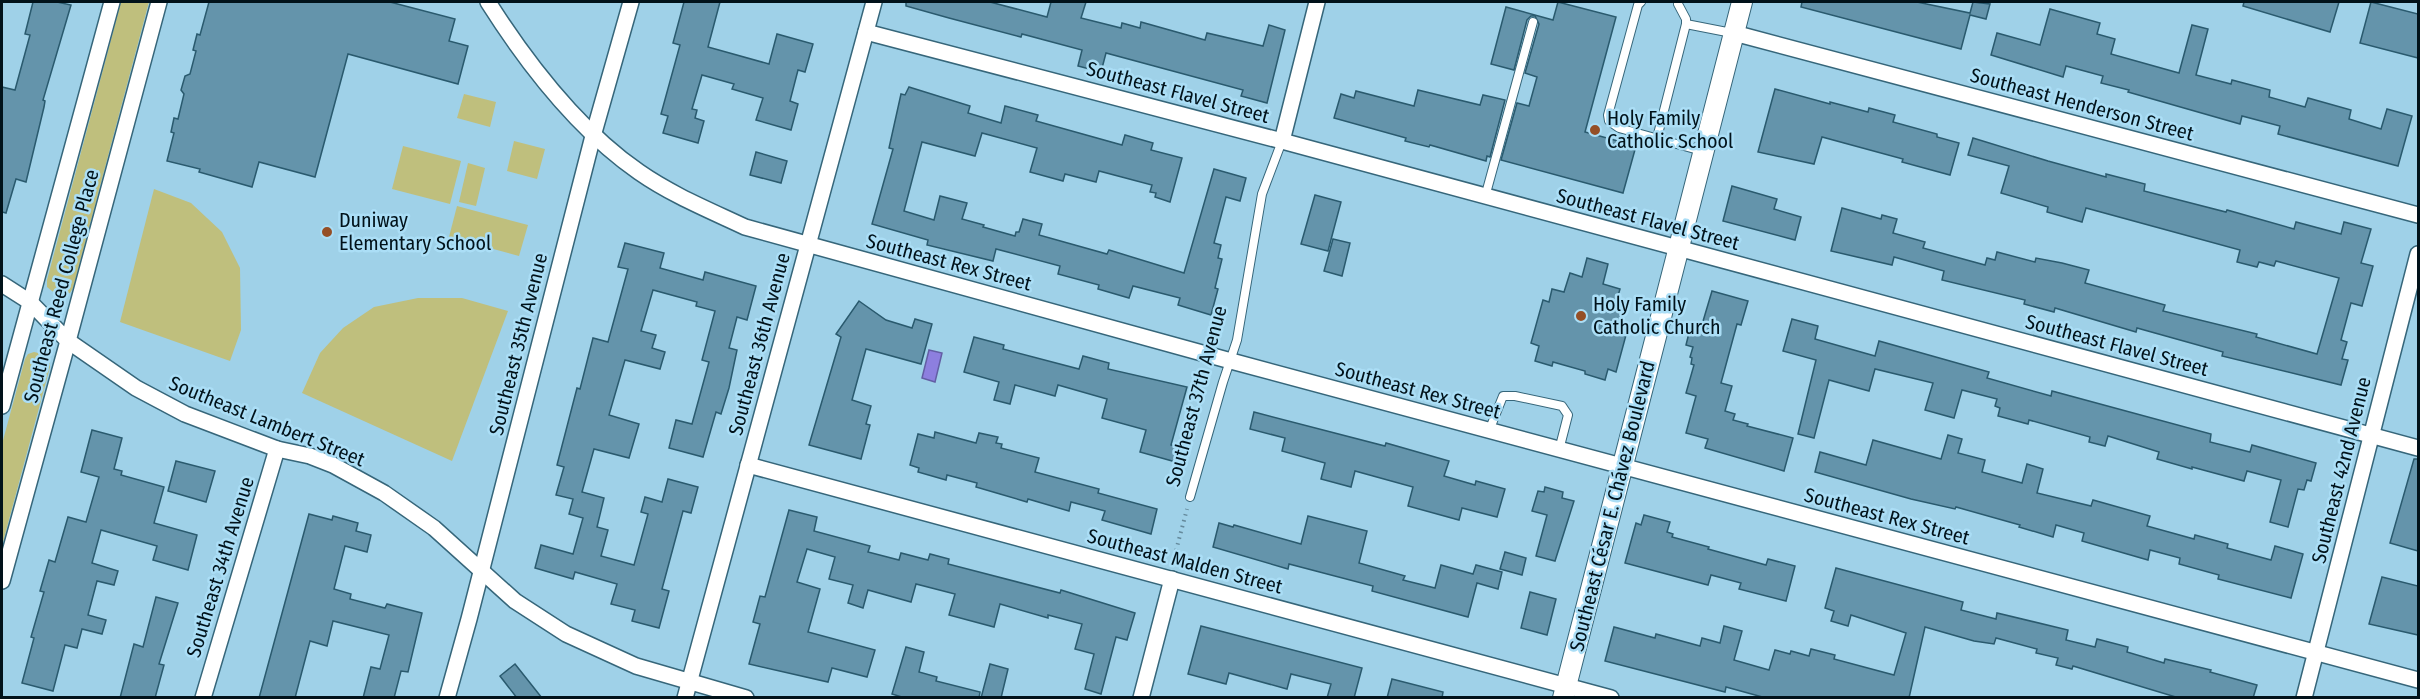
<svg xmlns="http://www.w3.org/2000/svg" width="2420" height="699" font-family="'Fira Sans Condensed',sans-serif">
	<rect width="100%" height="100%" fill="#9fd1e8"/>
	<!-- green -->
	<g fill="#bfbf7d">
		<path d="M121,2H149L73,288L70,293L57,295L47,287V280Z"/>
		<path d="M464,94L496,102L490,127L457,118Z"/>
		<path d="M514,141L545,149L537,179L507,171Z"/>
		<path d="M403,146L461,161L450,204L392,189Z"/>
		<path d="M468,163L485,168L476,206L459,202Z"/>
		<path d="M154,189L191,203L222,232L240,268L241,330L230,361L120,322Z"/>
		<path d="M457,206L528,225L519,256L449,237Z"/>
		<path d="M418,298H462L508,311L452,461L302,393L320,353L343,328L374,307Z"/>
		<path d="M34,352L47,355L50,361V367L2,546V444L25,359L28,354Z"/>
	</g>
	<!-- water -->
	<path fill="#8d7fdf" stroke="#635ea4" stroke-width="1.5" d="M929,350L942,353L935,382L922,378Z"/>
	<!-- building -->
	<g fill="#6494ab" stroke="#2a5a6e" stroke-width="1.5">
		<path d="M33,2H57L71,5L43,100L45,101L44,107L26,182L16,179L6,213L2,212V87L15,90L30,35L25,34Z"/>
		<path d="M209,2H390L455,19L449,41L468,46L458,84L348,54L315,177L259,162L252,187L199,172L200,169L167,161L174,133L171,132L174,118L178,119L184,94L181,90L185,76L190,74L196,51L193,50L197,34L200,35Z"/>
		<path d="M684,2H720L708,47L769,64L777,34L813,44L805,72L798,70L790,101L798,104L791,130L756,120L763,98L732,89L734,84L702,75L692,109L697,110L695,118L704,121L698,143L663,133L668,116L661,114L680,45L673,43Z"/>
		<path d="M906,2H990L1047,17L1051,2H1086L1081,18L1121,28L1122,23L1140,28L1141,22L1205,40L1207,33L1263,46L1269,25L1285,30L1267,103L1241,96L1243,90L1106,53L1101,72L1078,66L1082,50L1022,34L1021,37L949,18L906,6Z"/>
		<path d="M1558,2L1616,17L1585,132L1636,146L1623,193L1501,160L1517,103L1529,106L1537,77L1525,73L1539,24L1535,16H1531L1527,20L1514,70L1491,64L1506,7L1553,20Z"/>
		<path d="M1802,2H1917L1970,13L1973,2L1990,4L1986,19L1970,15L1961,49L1801,7Z"/>
		<path d="M2244,2H2339L2330,32L2243,6Z"/>
		<path d="M2371,2L2418,14V58L2360,43Z"/>
		<path d="M2050,9L2100,23L2097,34L2115,39L2111,54L2179,73L2192,25L2208,29L2196,75L2231,84L2232,80L2270,90L2269,97L2305,107L2308,98L2351,110L2349,119L2381,129L2387,109L2412,116L2398,166L2278,134L2280,126L2242,116L2240,124L2128,92L2129,90L2101,83L2103,76L2066,66L2063,77L1991,55L1997,33L2040,45Z"/>
		<path d="M909,87L970,106L968,113L1001,123L1005,106L1038,115L1036,121L1122,145L1125,135L1153,143L1151,150L1182,158L1170,202L1155,197L1156,193L1150,192L1152,185L1099,171L1096,182L1065,174L1063,181L1030,172L1037,148L982,133L975,156L922,142L904,211L934,220L940,196L967,203L962,219L984,225L983,227L1015,236L1016,232H1019L1023,219L1042,224L1039,235L1107,254L1109,250L1184,273L1214,169L1246,178L1240,201L1226,197L1214,243L1221,245L1218,258L1222,259L1215,288L1218,289L1211,315L1178,305L1180,298L1133,286L1129,298L1098,289L1099,285L1058,274L1060,266L996,249L993,261L927,245L928,240L872,224L893,149L889,148L901,94L905,95Z"/>
		<path d="M1775,89L1830,104V102L1868,112L1869,108L1895,115L1893,122L1937,134V137L1959,143L1950,175L1902,162L1903,159L1822,137L1814,164L1758,152Z"/>
		<path d="M1418,90L1480,105L1483,95L1505,100L1490,157L1487,156L1486,161L1430,145L1429,147L1405,141L1406,138L1334,118L1341,94L1354,98L1356,91L1414,106Z"/>
		<path d="M1973,138L2048,161L2106,177V174L2145,184L2144,191L2226,212L2227,210L2294,229L2296,222L2341,234L2344,222L2371,229L2361,263L2373,266L2362,306L2351,303L2341,340L2347,342L2342,359L2348,360L2341,385L2222,356L2223,352L2137,328L2136,332L2055,308L2054,312L2024,304L2025,300L1942,280L1944,271L1894,257L1892,265L1831,251L1842,208L1881,219L1882,215L1897,219L1893,233L1925,242L1923,248L1985,265L1987,258L1995,260L1997,252L2035,262L2036,258L2062,263L2089,270L2085,283L2165,305L2163,311L2257,334L2256,337L2317,354L2339,278L2276,261L2274,266L2259,262L2257,267L2237,262L2240,250L2086,208L2082,222L2047,212L2048,207L2001,193L2009,166L1968,155Z"/>
		<path d="M756,152L787,161L781,183L750,175Z"/>
		<path d="M1732,186L1777,199L1774,209L1801,217L1795,240L1723,221Z"/>
		<path d="M1315,195L1341,202L1328,251L1301,244Z"/>
		<path d="M1333,239L1350,243L1342,276L1324,271Z"/>
		<path d="M625,243L664,253L660,268L703,280L705,272L756,286L747,320L737,317L729,348L737,350L729,388L721,414L716,412L703,457L669,448L676,420L692,424L709,362L702,360L715,311L696,306L697,302L653,290L641,331L656,335L652,348L665,352L660,369L625,360L609,415L639,424L629,458L594,449L582,492L604,498L597,527L608,530L601,556L634,565L648,514L641,512L645,497L662,502L668,479L698,487L691,513L683,511L662,589L669,591L659,628L632,621L635,610L611,604L617,584L575,572L573,579L535,568L541,545L573,554L583,518L569,514L573,499L556,495L564,467L557,465L577,388L580,389L593,338L608,342L628,269L618,267Z"/>
		<path d="M1587,258L1608,264L1603,284L1620,289L1615,306L1626,309L1622,322L1629,324L1616,372L1608,369L1605,380L1585,374V371L1553,362L1552,366L1535,361L1539,346L1531,343L1543,300L1549,302L1552,289L1564,292L1570,273L1582,277Z"/>
		<path d="M1712,291L1748,301L1741,325L1737,324L1721,383L1732,386L1725,411L1735,414L1733,420L1748,424L1747,426L1793,438L1784,471L1705,448L1708,439L1686,433L1696,396L1686,393L1694,365L1691,364L1692,358L1690,357L1693,347L1686,345L1691,325L1701,328Z"/>
		<path d="M859,301L886,320L912,328L915,319L932,324L921,364L866,349L852,400L871,406L866,424L870,425L861,459L809,445L841,337L836,334Z"/>
		<path d="M1792,319L1818,326L1815,339L1875,356L1879,341L1989,372L1987,378L2051,396L2052,391L2211,434L2210,442L2250,452L2252,445L2316,463L2311,481L2307,480L2304,490L2298,489L2288,527L2270,522L2281,480L2247,471L2244,481L2192,467V469L2157,459L2159,452L2108,436L2105,446L2089,442L2090,437L2029,420L2028,424L1998,416L2000,408L1995,406L1997,399L1962,390L1954,418L1925,410L1933,383L1875,369L1869,391L1829,380L1814,438L1798,434L1816,360L1783,351Z"/>
		<path d="M974,337L1004,345L1003,349L1079,369L1083,356L1109,363L1108,369L1187,387L1171,445L1187,449L1183,464L1140,452L1146,430L1102,418L1107,399L1058,385L1055,396L1015,385L1010,404L994,400L999,382L964,372Z"/>
		<path d="M1254,412L1385,446L1386,443L1449,461L1444,476L1475,485L1476,481L1505,489L1497,517L1462,508L1459,520L1408,506L1413,487L1355,471L1351,487L1321,479L1325,463L1282,451L1285,438L1250,429Z"/>
		<path d="M92,430L122,438L114,469L122,471L121,475L164,487L154,523L197,535L188,570L153,560L157,546L101,530L92,563L118,571L114,585L97,581L88,615L106,620L102,634L82,629L77,648L65,645L53,691L22,683L34,638L31,637L44,592L40,591L49,560L55,562L68,517L86,522L99,477L81,472Z"/>
		<path d="M935,432L976,443L979,433L998,437L996,443L1002,444L1001,448L1039,458L1035,472L1099,489L1098,493L1157,509L1151,534L1102,520L1105,511L1071,502L1069,511L1028,499L1027,502L1000,494L976,487L977,483L947,475L946,480L918,472L919,468L910,465L918,434L934,438Z"/>
		<path d="M1948,435L1962,439L1958,453L1985,460L1982,472L2022,483L2027,464L2043,469L2037,493L2091,506L2093,500L2150,516L2147,526L2194,539L2195,535L2228,544L2227,548L2271,560L2275,546L2303,554L2291,598L2218,579L2219,575L2179,564L2180,558L2150,550L2148,560L2082,541L2084,533L2056,525L2053,537L2019,527L2020,525L1956,507L1955,509L1911,499L1815,472L1820,452L1866,465L1873,440L1941,459Z"/>
		<path d="M2414,459H2418V551L2390,543Z"/>
		<path d="M176,461L215,471L206,502L168,491Z"/>
		<path d="M1545,487L1563,492L1562,498L1574,501L1555,561L1536,556L1547,515L1532,511L1538,491L1544,492Z"/>
		<path d="M789,510L817,517L814,531L870,546L868,552L899,560L901,553L928,560L930,554L949,559L948,564L1060,593L1061,590L1135,613L1127,640L1116,637L1101,694L1085,689L1094,654L1075,649L1082,624L1048,615V618L1000,604L994,627L949,615L955,594L916,584L911,602L868,590L863,608L848,603L853,585L829,579L835,557L807,549L797,582L820,589L808,632L875,650L867,677L832,668L828,682L749,664L760,624L753,622L760,596L765,597Z"/>
		<path d="M309,514L332,520L333,516L358,523L356,531L371,535L367,552L345,546L334,589L351,594L350,599L385,608L387,604L422,613L408,672L401,671L394,698H363L371,667L380,669L389,635L333,621L327,646L310,641L295,698H259Z"/>
		<path d="M1644,515L1670,522L1667,532L1673,534L1672,537L1709,547L1708,549L1766,565L1768,559L1795,566L1786,601L1739,589L1741,583L1711,575L1708,585L1625,563L1636,523L1641,525Z"/>
		<path d="M1308,516L1367,531L1359,563L1405,576L1403,580L1435,588L1441,565L1473,574L1476,565L1502,572L1498,589L1477,583L1468,617L1372,591L1373,586L1289,564L1288,569L1213,547L1219,523L1233,527L1234,525L1301,544Z"/>
		<path d="M1505,552L1526,558L1522,575L1500,569Z"/>
		<path d="M1836,568L1963,602L1961,610L1996,619L1997,613L2068,630L2066,640L2095,647L2097,639L2128,647L2127,652L2164,663L2165,659L2211,670L2210,672L2257,685L2253,698H2179L2073,666L2072,669L2056,665L2058,658L2036,653L2037,649L1996,638L1994,644L1974,641L1925,627L1909,698H1766L1726,687L1725,692L1605,661L1614,627L1655,638L1656,634L1700,646L1702,638L1720,643L1724,626L1742,631L1734,660L1769,670L1775,650L1790,654L1791,651L1809,656L1811,649L1835,655L1834,659L1894,675L1906,633L1851,615L1848,626L1831,621L1834,611L1825,608Z"/>
		<path d="M2382,577L2418,586V635L2369,624Z"/>
		<path d="M1530,592L1556,599L1547,635L1521,628Z"/>
		<path d="M156,597L178,603L159,664L164,665L155,698H120L134,644L143,647Z"/>
		<path d="M1201,626L1362,668L1354,698H1327L1331,684L1291,674L1287,689L1229,673L1226,684L1188,674Z"/>
		<path d="M906,647L924,652L919,672L937,677L936,681L980,692L979,698H905L892,694Z"/>
		<path d="M515,664L542,698H517L500,676Z"/>
		<path d="M990,664L1008,669L1001,698H981Z"/>
		<path d="M1392,679L1443,692L1442,698H1387Z"/>
	</g>
	<g fill="none" stroke-linecap="round" stroke-linejoin="round">
		<defs>
			<g id="service">
				<path d="M1641,2L1638,5L1608,115L1609,121L1619,128L1702,151"/>
				<path d="M1686,24L1732,33"/>
				<path d="M1657,138L1686,24V19L1678,4"/>
				<path d="M1485,197L1533,22"/>
				<path d="M1489,431L1503,396H1515L1562,406L1568,415L1559,450"/>
				<path d="M1190,497L1223,382L1237,340L1262,194L1282,141"/>
			</g>
			<g id="minor">
				<path d="M488,2C528,65 577,129 639,172C672,195 709,210 745,227L1231,361L2418,680"/>
				<path d="M866,32L1282,141L2418,448"/>
				<path d="M1734,33L2418,215"/>
				<path d="M1282,141L1317,2"/>
				<path d="M2,284L30,302L68,341L136,388L185,414L277,449L310,456L333,465L384,493L434,528L515,601L566,634L636,666L746,698"/>
				<path d="M2,406L112,2"/>
				<path d="M748,465L1611,698"/>
				<path d="M2,581L68,341L159,2"/>
				<path d="M203,698L277,449"/>
				<path d="M447,698L469,619L593,136L631,2"/>
				<path d="M685,698L874,2"/>
				<path d="M1141,698L1172,579"/>
				<path d="M2304,698L2418,254"/>
			</g>
			<path id="tertiary" d="M1563,698L1742,2"/>
		</defs>
		<!-- service casing -->
		<use href="#service" stroke="#36667a" stroke-width="10"/>
		<!-- minor casing -->
		<use href="#minor" stroke="#36667a" stroke-width="18"/>
		<!-- tertiary casing -->
		<use href="#tertiary" stroke="#36667a" stroke-width="22"/>
		<!-- path -->
		<path stroke="#64899b" stroke-width="4" stroke-dasharray="1.5 4.5" stroke-linecap="butt" d="M1173,562L1187,509"/>
		<!-- service -->
		<use href="#service" stroke="#fff" stroke-width="8"/>
		<!-- minor -->
		<use href="#minor" stroke="#fff" stroke-width="15"/>
		<!-- tertiary -->
		<use href="#tertiary" stroke="#fff" stroke-width="20"/>
	</g>
	<!-- markers -->
	<g fill="#954f26" stroke="#abdef6" stroke-width="2">
		<circle cx="1595" cy="130" r="6"/>
		<circle cx="327" cy="232" r="6"/>
		<circle cx="1581" cy="316" r="6"/>
	</g>
	<g text-anchor="middle" dominant-baseline="central" stroke-width="5" stroke-linejoin="round" paint-order="stroke">
		<!-- street labels -->
		<g font-size="20" fill="#01121a" stroke="#abdef6">
			<text transform="translate(1178 92) rotate(15)">Southeast Flavel Street</text>
			<text transform="translate(2082 104) rotate(15)">Southeast Henderson Street</text>
			<text transform="translate(1648 219) rotate(15)">Southeast Flavel Street</text>
			<text transform="translate(949 262) rotate(15)">Southeast Rex Street</text>
			<text transform="translate(61 286) rotate(-75)">Southeast Reed College Place</text>
			<text transform="translate(518 344) rotate(-76)">Southeast 35th Avenue</text>
			<text transform="translate(759 344) rotate(-75)">Southeast 36th Avenue</text>
			<text transform="translate(2117 345) rotate(15)">Southeast Flavel Street</text>
			<text transform="translate(1418 390) rotate(15)">Southeast Rex Street</text>
			<text transform="translate(1196 396) rotate(-75)">Southeast 37th Avenue</text>
			<text transform="translate(267 421) rotate(22)">Southeast Lambert Street</text>
			<text transform="translate(2341 470) rotate(-76)">Southeast 42nd Avenue</text>
			<text transform="translate(1612 506) rotate(-76)">Southeast César E. Chávez Boulevard</text>
			<text transform="translate(1887 516) rotate(15)">Southeast Rex Street</text>
			<text transform="translate(1185 561) rotate(15)">Southeast Malden Street</text>
			<text transform="translate(220 567) rotate(-73)">Southeast 34th Avenue</text>
		</g>
		<!-- poi labels -->
		<g font-size="20" fill="#01121a" stroke="#abdef6" text-anchor="start">
			<text x="1607" y="118">Holy Family<tspan x="1607" dy="23">Catholic School</tspan></text>
			<text x="339" y="220">Duniway<tspan x="339" dy="23">Elementary School</tspan></text>
			<text x="1593" y="304">Holy Family<tspan x="1593" dy="23">Catholic Church</tspan></text>
		</g>
	</g>
	<!-- border -->
	<rect width="2420" height="699" fill="none" stroke="#01121a" stroke-width="6"/>
</svg>
